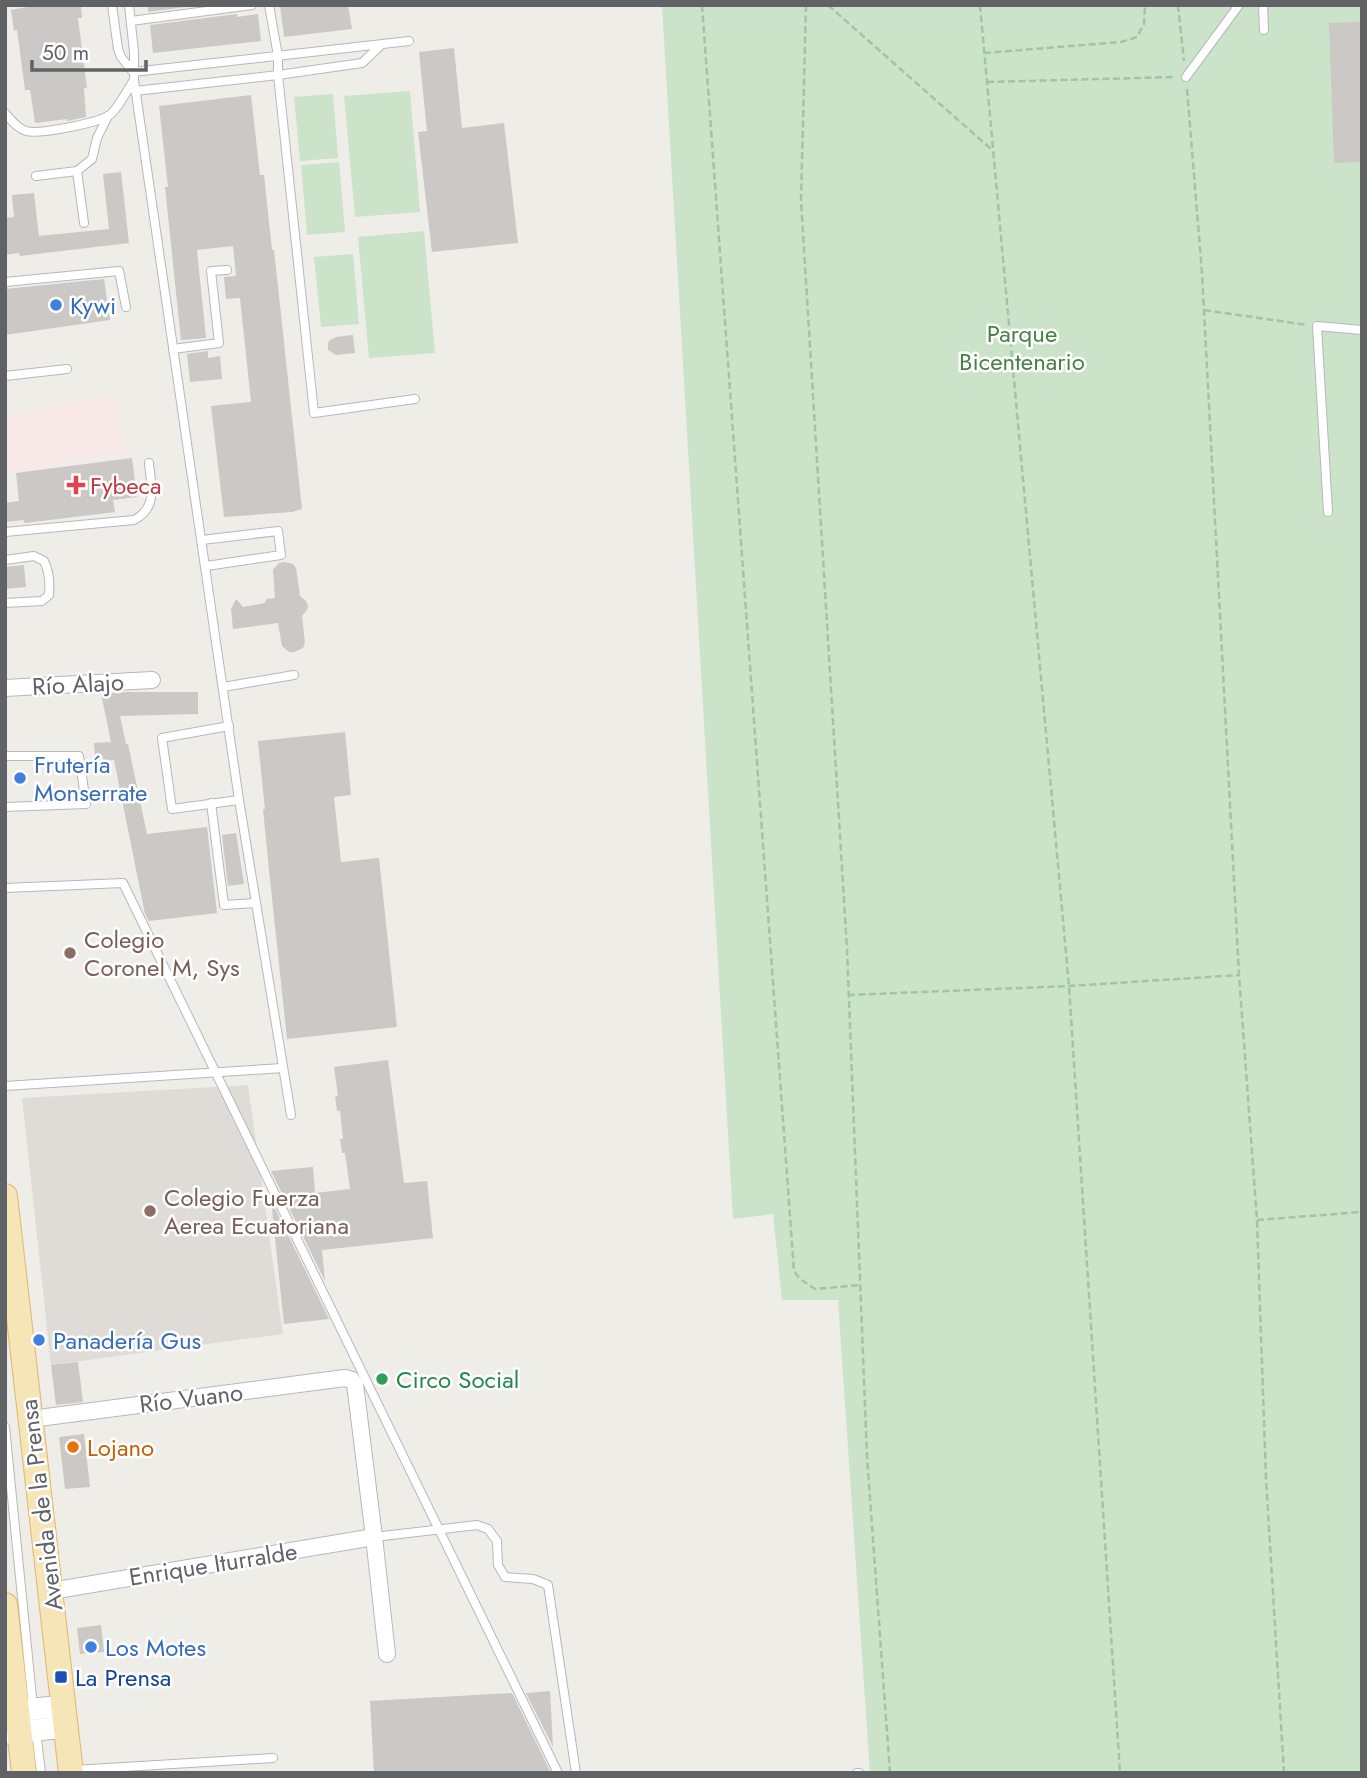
<svg xmlns="http://www.w3.org/2000/svg" width="1367" height="1778" font-family="Jost,sans-serif">
	<rect width="100%" height="100%" fill="#efede8"/>
	<!-- education -->
	<path fill="#dfdcd7" d="M248,1085L283,1334L51,1365L22,1098Z"/>
	<!-- medical -->
	<path fill="#f9e8e8" d="M114,396L124,452L5,473V416Z"/>
	<!-- green -->
	<g fill="#cbe3c8">
		<path d="M662,5H1362V1773H870L838,1300H782L773,1214L733,1219Z"/>
		<path d="M410,91L420,212L355,217L344,96Z"/>
		<path d="M333,94L338,158L300,161L294,97Z"/>
		<path d="M339,162L345,232L307,235L301,165Z"/>
		<path d="M424,231L435,353L369,358L358,237Z"/>
		<path d="M353,254L359,324L321,327L314,257Z"/>
	</g>
	<!-- building -->
	<g fill="#cbc8c5">
		<path d="M27,5H81L82,18H78L87,88H84L86,117L67,121V119L35,123L30,90H25L17,30L14,31L11,10L27,7Z"/>
		<path d="M148,5H200L148,12Z"/>
		<path d="M280,5H348L352,29L284,37Z"/>
		<path d="M237,14V17L258,14L261,41L153,53L150,25Z"/>
		<path d="M1362,22V162L1334,163L1329,23Z"/>
		<path d="M454,48L462,128L504,123L518,243L432,252L418,132L427,131L419,52Z"/>
		<path d="M251,95L260,175H264L272,250H274L302,509L292,512L224,517L211,406L251,402L240,298L226,299L224,277L236,276L233,246L197,250L206,338L181,340L165,187H168L159,106Z"/>
		<path d="M121,172L129,243L20,256L19,253L5,255V218L14,217L12,195L34,193L39,236L109,229L103,174Z"/>
		<path d="M104,279L110,320L5,335V289Z"/>
		<path d="M353,335L355,353L336,355L328,350V343L330,340L336,337Z"/>
		<path d="M208,351V358L220,356L222,379L190,382L187,354Z"/>
		<path d="M132,458L137,497L113,500L115,512L25,523L23,520L5,522V503L19,501L16,473Z"/>
		<path d="M284,562L293,564L296,568L300,596L306,601L308,606L307,610L302,616L305,643L303,648L294,652H289L282,646L278,623L233,629L231,609L236,599L243,607L265,603L266,599L275,598L273,570L279,563Z"/>
		<path d="M24,565L26,587L5,589V567Z"/>
		<path d="M132,692H198V714L120,716L126,744H128L147,834L207,827L217,913L149,921L145,914L114,760L103,761V756H95L94,743L111,742L101,693Z"/>
		<path d="M345,732L351,795L334,797L341,862L379,858L397,1027L287,1039L269,870L263,809H265L258,741Z"/>
		<path d="M236,833L244,884L228,886L222,835Z"/>
		<path d="M388,1060L404,1183L427,1181L433,1238L322,1250L325,1281L271,1171L313,1167L315,1193L350,1189L345,1153H342L340,1139H343L340,1111H337L335,1097L338,1096L334,1067Z"/>
		<path d="M271,1200L329,1319L284,1324Z"/>
		<path d="M78,1362L83,1402L56,1405L51,1365Z"/>
		<path d="M84,1434L90,1487L65,1489L59,1437Z"/>
		<path d="M101,1625L104,1652L80,1654L77,1628Z"/>
		<path d="M550,1691L553,1747L526,1693Z"/>
		<path d="M512,1693L551,1773H374L370,1701Z"/>
	</g>
	<g fill="none" stroke-linecap="round" stroke-linejoin="round">
		<defs>
			<g id="lane">
				<path d="M112,5L118,49L121,57L133,72"/>
				<path d="M129,5L134,52V80L239,800L291,1115"/>
				<path d="M269,5L278,56V75L314,413L415,399"/>
				<path d="M1263,5L1264,30"/>
				<path d="M131,21L252,5"/>
				<path d="M133,72L409,41"/>
				<path d="M1186,77L1239,5"/>
				<path d="M135,91L278,75L362,63L381,45"/>
				<path d="M5,113C11,120 17,128 26,131C38,135 96,123 108,116C117,111 127,90 134,80"/>
				<path d="M77,171L84,223"/>
				<path d="M36,176L77,171L92,159L97,138L108,116"/>
				<path d="M5,282L119,271L126,307"/>
				<path d="M173,349L219,343L211,271L227,270"/>
				<path d="M5,376L67,369"/>
				<path d="M1328,512L1317,326L1362,330"/>
				<path d="M5,532L134,520C158,508 151,485 149,463"/>
				<path d="M202,540L278,531L281,555L206,566"/>
				<path d="M5,560L34,556L44,561C49,571 50,585 49,595L42,601L5,603"/>
				<path d="M223,687L294,675"/>
				<path d="M229,726L162,738L172,809L239,800"/>
				<path d="M5,756H79L86,804L5,807"/>
				<path d="M211,803L224,905L256,903"/>
				<path d="M5,888L123,883L558,1773"/>
				<path d="M5,1086L283,1068"/>
				<path d="M5,1427L33,1707"/>
				<path d="M374,1537L477,1525L488,1529L497,1541L498,1565L505,1577L533,1579L548,1585L576,1773"/>
				<path d="M36,1731L41,1773"/>
				<path d="M74,1770L273,1758"/>
				<path d="M857,1773H859"/>
			</g>
			<g id="street">
				<path d="M5,688L152,680"/>
				<path d="M31,1419L345,1378L352,1380L355,1384L374,1537L387,1654"/>
				<path d="M51,1591L374,1537"/>
			</g>
			<g id="secondary">
				<path d="M5,1712L64,1706"/>
				<path d="M5,1733L66,1727"/>
			</g>
			<g id="primary">
				<path d="M5,1196L71,1773"/>
				<path d="M5,1605L24,1773"/>
			</g>
		</defs>
		<!-- lane casing -->
		<use href="#lane" stroke="#b5b8bb" stroke-width="10"/>
		<!-- street casing -->
		<use href="#street" stroke="#b5b8bb" stroke-width="18"/>
		<!-- secondary casing -->
		<use href="#secondary" stroke="#b4b7ba" stroke-width="23"/>
		<!-- primary casing -->
		<use href="#primary" stroke="#e1b670" stroke-width="26"/>
		<!-- path -->
		<g stroke="#a2c4a8" stroke-width="2.5" stroke-dasharray="7 3.5" stroke-linecap="butt">
			<path d="M702,5L794,1271L800,1279L815,1289L860,1285"/>
			<path d="M806,5L801,200L847,949L867,1457L890,1773"/>
			<path d="M828,5L991,149"/>
			<path d="M980,5L1069,986L1120,1773"/>
			<path d="M1178,5L1184,61"/>
			<path d="M984,53L1121,42L1137,37L1144,24L1145,5"/>
			<path d="M987,82L1176,77"/>
			<path d="M1187,89L1202,273L1239,975L1257,1220L1266,1479L1284,1773"/>
			<path d="M1204,310L1307,325"/>
			<path d="M848,995L1069,986L1239,975"/>
			<path d="M1257,1220L1362,1212"/>
		</g>
		<!-- lane -->
		<use href="#lane" stroke="#fff" stroke-width="8"/>
		<!-- street -->
		<use href="#street" stroke="#fff" stroke-width="16"/>
		<!-- secondary -->
		<use href="#secondary" stroke="#fff" stroke-width="21"/>
		<!-- primary -->
		<use href="#primary" stroke="#f5e5b7" stroke-width="24"/>
	</g>
	<!-- markers -->
	<g fill="#3f7fe0" stroke="#fff" stroke-width="2.5">
		<circle cx="56" cy="305" r="7"/>
		<circle cx="20" cy="778" r="7"/>
		<circle cx="39" cy="1340" r="7"/>
		<circle cx="91" cy="1647" r="7"/>
	</g>
	<path fill="#e0444e" stroke="#fff" stroke-width="2.5" d="M72.5 474.5h7v7h7v7h-7v7h-7v-7h-7v-7h7z"/>
	<g fill="#8d6e63" stroke="#fff" stroke-width="2.5">
		<circle cx="70" cy="953" r="7"/>
		<circle cx="150" cy="1211" r="7"/>
	</g>
	<circle fill="#2e9e5b" stroke="#fff" stroke-width="2.5" cx="382" cy="1379" r="7"/>
	<circle fill="#e8710a" stroke="#fff" stroke-width="2.5" cx="73" cy="1447" r="7"/>
	<rect fill="#1a4fb4" stroke="#fff" stroke-width="2.5" x="54" y="1670" width="14" height="14" rx="3.5"/>
	<g text-anchor="middle" dominant-baseline="central" stroke-width="5" stroke-linejoin="round" paint-order="stroke">
		<!-- shop labels -->
		<g font-size="24" fill="#366cbe" stroke="#fff" text-anchor="start">
			<text x="70" y="305">Kywi</text>
			<text x="34" y="764">Frutería<tspan x="34" dy="28">Monserrate</tspan></text>
			<text x="53" y="1340">Panadería Gus</text>
			<text x="105" y="1647">Los Motes</text>
		</g>
		<!-- park labels -->
		<g font-size="24" fill="#458342" stroke="#fff">
			<text x="1022" y="333">Parque<tspan x="1022" dy="28">Bicentenario</tspan></text>
		</g>
		<!-- health labels -->
		<g font-size="24" fill="#be3a42" stroke="#fff" text-anchor="start">
			<text x="90" y="485">Fybeca</text>
		</g>
		<!-- street labels -->
		<g font-size="24" fill="#5f6366" stroke="#fff">
			<text transform="translate(78 684) rotate(-3)">Río Alajo</text>
			<text transform="translate(191 1398) rotate(-7)">Río Vuano</text>
			<text transform="translate(41 1505) rotate(-97)">Avenida de la Prensa</text>
			<text transform="translate(213 1564) rotate(-9)">Enrique Iturralde</text>
		</g>
		<!-- education labels -->
		<g font-size="24" fill="#785e54" stroke="#fff" text-anchor="start">
			<text x="84" y="939">Colegio<tspan x="84" dy="28">Coronel M, Sys</tspan></text>
			<text x="164" y="1197">Colegio Fuerza<tspan x="164" dy="28">Aerea Ecuatoriana</tspan></text>
		</g>
		<!-- leisure labels -->
		<g font-size="24" fill="#27864d" stroke="#fff" text-anchor="start">
			<text x="396" y="1379">Circo Social</text>
		</g>
		<!-- food labels -->
		<g font-size="24" fill="#c56008" stroke="#fff" text-anchor="start">
			<text x="87" y="1447">Lojano</text>
		</g>
		<!-- transit labels -->
		<g font-size="24" fill="#164399" stroke="#fff" text-anchor="start">
			<text x="75" y="1677">La Prensa</text>
		</g>
	</g>
	<!-- border -->
	<rect width="1367" height="1778" fill="none" stroke="#5f6366" stroke-width="14"/>
	<!-- scale -->
	<path d="M32 60v10h114v-10" fill="none" stroke="#5f6366" stroke-width="3.5"/>
	<text x="42" y="60" font-size="21" fill="#5f6366" stroke="#ffffff" stroke-width="5" paint-order="stroke">50 m</text>
</svg>
